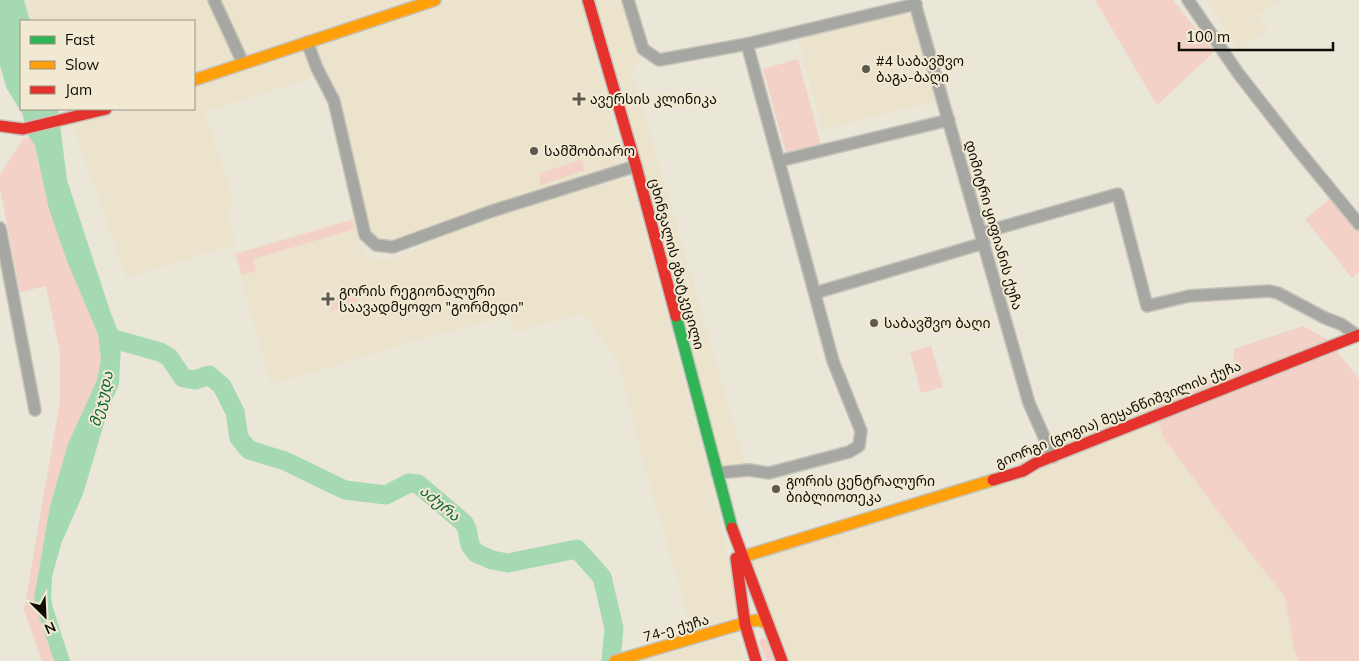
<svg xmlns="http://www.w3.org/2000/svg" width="1359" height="661" font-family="Mulish,'Noto Sans Georgian',sans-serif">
	<rect width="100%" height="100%" fill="#eae6d8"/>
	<!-- built -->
	<g fill="#ebe3cc">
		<path d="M24,0H417L194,74V21H30Z"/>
		<path d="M452,0H581L622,160L616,169L463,214L392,241L379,240L370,231L315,53L314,44Z"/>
		<path d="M594,0H623L640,59L632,72L745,463L741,467L722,471Z"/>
		<path d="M1207,0H1283L1258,15L1268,31L1238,50Z"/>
		<path d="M904,12L911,15L935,101L822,130L798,37Z"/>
		<path d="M301,52L315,77L205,112L233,197L227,214L236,244L126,278L73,125L128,109H194V87Z"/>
		<path d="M619,177L630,180L714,494L739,609L732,618L692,631L642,457L619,363L583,313L515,332L510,316L421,339L271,385L234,253L354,218L361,247L367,255L374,259L384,260L395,258L481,219Z"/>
		<path d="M1154,405L1163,437L1231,529L1285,597L1294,650L1299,661H789L748,562L1051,453L1047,439Z"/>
		<path d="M735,635L746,661H642Z"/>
	</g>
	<!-- green -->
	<g fill="#f3d1c6">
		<path d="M1095,0H1173L1214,52L1157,105Z"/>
		<path d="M798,59L821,144L786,152L763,69Z"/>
		<path d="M29,137L35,145L38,162L85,300L98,334L101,359L97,380L68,444L50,506L36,587L42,627L54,661H42L24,610L60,401V352L46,286L20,292L0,188V175L23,139Z"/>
		<path d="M582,159L585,170L541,185L539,174Z"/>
		<path d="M1332,197L1359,231V272L1352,278L1305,219Z"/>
		<path d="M352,220L355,229L253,259L256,271L242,275L236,254Z"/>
		<path d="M353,291L358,295L357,302L330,311L326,299Z"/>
		<path d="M1303,326L1328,340L1359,379V661H1299L1294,650L1285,597L1231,529L1163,437L1152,398L1233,372L1234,349Z"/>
		<path d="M931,346L943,387L921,393L910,352Z"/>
		<path d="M761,637L766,640L775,661H766L759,642Z"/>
	</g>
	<!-- water -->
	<path fill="#a5d9b2" d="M0,0H24L30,21H21V109H58L67,180L110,311L119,334L121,346L119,384L109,407L83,494L61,544L52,577L51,597L53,608L70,661H54L36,607L34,597L36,587L50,506L68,444L97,380L101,359L98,334L67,261L49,209L35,145L29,137L22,113L7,89L0,66Z"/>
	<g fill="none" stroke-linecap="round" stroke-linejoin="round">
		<!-- river -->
		<path stroke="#a5d9b2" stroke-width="19" d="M110,338L160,352L169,357L183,378L195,380L209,375L222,386L235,412L239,438L249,450L285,461L345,490L386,495L409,483L418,484L464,523L467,529L470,545L476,553L492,560L508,563L577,549L602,577L614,628L611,661"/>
		<defs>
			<g id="street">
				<path d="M214,0L243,63"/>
				<path d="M628,0L643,49L659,60L747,44L916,4"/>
				<path d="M914,0L1029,403L1053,457"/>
				<path d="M1188,0L1238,73L1295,146L1359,224"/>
				<path d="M307,42L317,68L334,101L365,235L376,245L393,247L492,211L636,166"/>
				<path d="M779,161L949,120"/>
				<path d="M0,228L35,410"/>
				<path d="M981,233L1118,194L1147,306L1189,296L1269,291L1278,293L1325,318L1341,324L1358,336"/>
				<path d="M815,293L984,243"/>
				<path d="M717,473L749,470L769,473L849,452L859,446L861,431L833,361L747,44"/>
			</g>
			<path id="fast" d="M676,316L732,528"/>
			<g id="slow">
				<path d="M194,80L435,0"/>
				<path d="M742,557L993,480"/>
				<path d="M615,661L751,621L759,620L767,623"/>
			</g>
			<g id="jam">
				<path d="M588,0L636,166L676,316"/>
				<path d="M0,126L23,129L106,109"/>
				<path d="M993,480L1023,471L1036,463L1359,335"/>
				<path d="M732,528L782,661"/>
				<path d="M736,558L745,624L756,661"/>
			</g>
		</defs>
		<!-- street casing -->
		<use href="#street" stroke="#c5c2b8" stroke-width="14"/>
		<!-- fast casing -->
		<use href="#fast" stroke="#c5c2b8" stroke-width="14"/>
		<!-- slow casing -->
		<use href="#slow" stroke="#c5c2b8" stroke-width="14"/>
		<!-- jam casing -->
		<use href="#jam" stroke="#c5c2b8" stroke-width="14"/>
		<!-- street -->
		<use href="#street" stroke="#a6a7a2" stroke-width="11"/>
		<!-- fast -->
		<use href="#fast" stroke="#30b455" stroke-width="11"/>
		<!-- slow -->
		<use href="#slow" stroke="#ff9f0a" stroke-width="11"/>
		<!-- jam -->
		<use href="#jam" stroke="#e5322d" stroke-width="11"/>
	</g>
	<!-- markers -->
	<g fill="#5c5950" stroke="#f1e9d1" stroke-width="2">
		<circle cx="866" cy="69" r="5"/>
		<path d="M576.5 91.5h5v5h5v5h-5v5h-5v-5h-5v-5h5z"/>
		<circle cx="534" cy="151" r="5"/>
		<path d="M325.5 291.5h5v5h5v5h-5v5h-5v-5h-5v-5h5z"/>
		<circle cx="874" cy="323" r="5"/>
		<circle cx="776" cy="489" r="5"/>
	</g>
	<g text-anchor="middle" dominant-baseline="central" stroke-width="4" stroke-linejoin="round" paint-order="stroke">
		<!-- poi labels -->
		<g font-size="14" fill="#100d06" stroke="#f1e9d1" text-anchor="start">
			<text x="876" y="61">#4 საბავშვო<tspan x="876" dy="16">ბაგა-ბაღი</tspan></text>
			<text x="590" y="99">ავერსის კლინიკა</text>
			<text x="544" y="151">სამშობიარო</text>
			<text x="339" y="291">გორის რეგიონალური<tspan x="339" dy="16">საავადმყოფო "გორმედი"</tspan></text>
			<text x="884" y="323">საბავშვო ბაღი</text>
			<text x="786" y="481">გორის ცენტრალური<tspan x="786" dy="16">ბიბლიოთეკა</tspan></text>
		</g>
		<!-- street labels -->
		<g font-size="14" fill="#100d06" stroke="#f1e9d1">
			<text transform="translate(994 225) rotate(74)">დიმიტრი ყიფიანის ქუჩა</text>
			<text transform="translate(677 264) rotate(75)">ცხინვალის გზატკეცილი</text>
			<text transform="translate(1118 414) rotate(-22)">გიორგი (გოგია) მეყანწიშვილის ქუჩა</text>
			<text transform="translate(676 628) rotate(-16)">74-ე ქუჩა</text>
		</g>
		<!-- water labels -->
		<g font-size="15" font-style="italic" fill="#0b6438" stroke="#f1e9d1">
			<text transform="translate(101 399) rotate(-76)">მეჯუდა</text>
			<text transform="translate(440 503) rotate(39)">აძურა</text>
		</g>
	</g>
	<!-- legend -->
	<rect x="20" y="20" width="175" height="90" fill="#f1e9d1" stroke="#979180"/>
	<rect x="30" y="36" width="25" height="8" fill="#30b455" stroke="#979180"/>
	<text x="65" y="45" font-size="15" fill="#100d06">Fast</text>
	<rect x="30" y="61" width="25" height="8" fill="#ff9f0a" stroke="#979180"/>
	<text x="65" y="70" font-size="15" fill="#100d06">Slow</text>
	<rect x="30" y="86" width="25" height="8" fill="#e5322d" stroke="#979180"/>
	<text x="65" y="95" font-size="15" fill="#100d06">Jam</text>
	<!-- north arrow -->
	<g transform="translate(45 616) rotate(156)" stroke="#f1e9d1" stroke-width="4" paint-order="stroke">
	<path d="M0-4L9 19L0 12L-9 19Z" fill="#100d06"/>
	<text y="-8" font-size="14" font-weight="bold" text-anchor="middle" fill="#100d06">N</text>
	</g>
	<!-- scale -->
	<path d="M1179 42v8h154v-8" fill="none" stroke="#100d06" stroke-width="2.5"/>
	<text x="1186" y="42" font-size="15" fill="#100d06" stroke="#f1e9d1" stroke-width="4" paint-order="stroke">100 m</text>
</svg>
